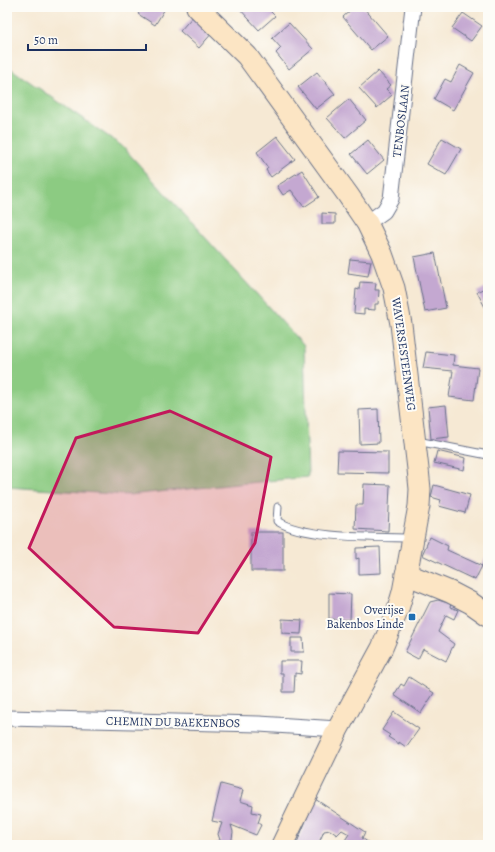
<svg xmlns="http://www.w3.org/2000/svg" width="495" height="852" font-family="Alegreya,serif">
	<rect width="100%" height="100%" fill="#fdfcf7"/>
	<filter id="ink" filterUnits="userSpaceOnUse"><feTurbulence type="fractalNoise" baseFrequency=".025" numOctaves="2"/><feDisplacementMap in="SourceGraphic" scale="8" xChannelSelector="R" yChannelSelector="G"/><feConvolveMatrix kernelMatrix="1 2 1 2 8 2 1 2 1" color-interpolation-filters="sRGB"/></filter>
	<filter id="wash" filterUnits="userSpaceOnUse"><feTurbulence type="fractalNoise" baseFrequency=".012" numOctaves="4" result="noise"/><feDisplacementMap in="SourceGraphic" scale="16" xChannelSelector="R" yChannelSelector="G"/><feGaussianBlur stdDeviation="0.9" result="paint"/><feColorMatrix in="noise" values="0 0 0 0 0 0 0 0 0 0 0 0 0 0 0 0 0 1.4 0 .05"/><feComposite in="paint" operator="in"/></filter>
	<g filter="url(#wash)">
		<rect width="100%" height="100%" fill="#f6e9d4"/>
		<!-- green -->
		<path fill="#8ccb82" stroke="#547d70" d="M7,66L122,146L304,346L308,477L128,495L7,487Z"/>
		<g id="blocks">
			<!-- building -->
			<g fill="#c4a8d1">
				<path d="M143,7H166L155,25L138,14Z"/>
				<path d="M238,7H266L275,16L259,30Z"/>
				<path d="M354,7H363L388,36L371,50L343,17Z"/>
				<path d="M463,13L482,26L471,41L452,28Z"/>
				<path d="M194,15L213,32L199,48L180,31Z"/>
				<path d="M289,23L313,49L289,69L276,53L281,48L272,38Z"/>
				<path d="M460,65L474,73L453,110L434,99L445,79L451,82Z"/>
				<path d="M378,71L391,85L386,89L392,95L377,108L359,88Z"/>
				<path d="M317,72L335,94L316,109L298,87Z"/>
				<path d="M349,99L366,120L345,138L327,118Z"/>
				<path d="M277,136L295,159L271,177L266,170L268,168L257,152Z"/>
				<path d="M442,138L461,149L446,175L427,164Z"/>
				<path d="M368,140L384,160L367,174L351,154Z"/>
				<path d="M302,170L319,197L304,207L291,190L283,195L277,186Z"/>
				<path d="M322,213L335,214V224H322Z"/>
				<path d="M435,253L446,308L425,312L414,257Z"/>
				<path d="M350,259L371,261L368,276L348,273Z"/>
				<path d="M360,282L376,283L375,290H379L378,304H375V310L364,309V314L354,313L356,289L359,290Z"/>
				<path d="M488,286V308L486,309L477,292Z"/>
				<path d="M426,352L454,355L453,365L478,368L474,400L449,397L453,371L423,368Z"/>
				<path d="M446,405L449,437L431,439L428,407Z"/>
				<path d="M378,409L379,443L360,444L359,410Z"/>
				<path d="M338,451L388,452V473L337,472Z"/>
				<path d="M437,451L466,458L464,470L434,463Z"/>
				<path d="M364,484L390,485L388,531L355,529L356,505H363Z"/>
				<path d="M434,485L470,495L465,513L439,506L441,500L431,497Z"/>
				<rect x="251" y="532" width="32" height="39"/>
				<path d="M430,537L448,546L447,550L482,566L475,580L422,555Z"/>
				<path d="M380,547L381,573L359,574V558L356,559V548Z"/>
				<path d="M488,552V569L482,566Z"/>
				<path d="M329,593L351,594L350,620L329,619Z"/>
				<path d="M438,600L451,604L450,607L458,610L454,619L446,615L438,632L454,644L446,661L423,649L418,659L405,652L430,602Z"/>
				<path d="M282,619L302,620L301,634L282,633Z"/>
				<path d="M291,638H303L304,652H291Z"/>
				<path d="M280,661H302L301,674L295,673L294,692H283V673H280Z"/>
				<path d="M409,677L434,693L421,713L394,695L401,684L404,686Z"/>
				<path d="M394,712L419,729L406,747L399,742V744L388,737L390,735L382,730Z"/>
				<path d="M221,784L243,790L240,801L253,805L252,812L261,814L258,823L261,825L256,835L231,825L233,832L231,845H216V843L219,842L220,840L218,834L222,823L212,821Z"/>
				<path d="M315,799L365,832L362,838L369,843L368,845H342L349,834L342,830L337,835L330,830L324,831L318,845H296Z"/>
			</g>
		</g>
	</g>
	<g filter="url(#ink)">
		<use href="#blocks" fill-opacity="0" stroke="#687087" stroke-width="1"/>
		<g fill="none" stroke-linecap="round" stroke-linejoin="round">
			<defs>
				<g id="lane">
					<path d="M417,441L488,455"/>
					<path d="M278,507L277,521C304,539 379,537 412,538"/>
				</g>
				<g id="street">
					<path d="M367,223L384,211L391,199L413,7"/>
					<path d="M7,718L259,724L338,729"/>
				</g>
				<g id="secondary">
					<path d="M197,7L247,56L348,195L367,223L382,254L394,288L401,324L418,469L420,489L419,506L403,592L398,609L382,648L338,729L282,845"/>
					<path d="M406,574L450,592L471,603L488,615"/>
				</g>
			</defs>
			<!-- lane casing -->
			<use href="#lane" stroke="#687087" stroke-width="9"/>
			<!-- street casing -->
			<use href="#street" stroke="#687087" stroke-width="17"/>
			<!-- secondary casing -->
			<use href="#secondary" stroke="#687087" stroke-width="23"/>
			<!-- lane -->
			<use href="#lane" stroke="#fff" stroke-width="7"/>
			<!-- street -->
			<use href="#street" stroke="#fff" stroke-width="15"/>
			<!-- secondary -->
			<use href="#secondary" stroke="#fce5c4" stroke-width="21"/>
		</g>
	</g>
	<!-- marked area -->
	<path fill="#c2185b" fill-opacity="0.2" stroke="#c2185b" stroke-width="3" stroke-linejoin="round" d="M170,411L271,457L255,543L198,633L114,627L29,548L76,438Z"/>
	<!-- markers -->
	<rect fill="#1f6fb2" stroke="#fdfcf7" stroke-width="1.5" x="408" y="613" width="8" height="8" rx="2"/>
	<g text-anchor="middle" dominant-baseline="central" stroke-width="4" stroke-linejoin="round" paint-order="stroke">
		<!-- street labels -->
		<g font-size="12" fill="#1b2f5e" stroke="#fdfcf7">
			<text transform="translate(401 121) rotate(-83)">TENBOSLAAN</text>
			<text transform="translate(404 354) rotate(82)">WAVERSESTEENWEG</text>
			<text transform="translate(173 722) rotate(1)">CHEMIN DU BAEKENBOS</text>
		</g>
		<!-- poi labels -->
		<g font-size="12" fill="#1b2f5e" stroke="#fdfcf7" text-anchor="end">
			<text x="404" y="610">Overijse<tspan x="404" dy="14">Bakenbos Linde</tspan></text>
		</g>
	</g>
	<!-- margin -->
	<rect width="495" height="852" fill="none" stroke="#fdfcf7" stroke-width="24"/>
	<!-- scale -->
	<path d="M28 44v6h118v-6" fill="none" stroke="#1b2f5e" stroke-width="2"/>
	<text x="34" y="44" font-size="12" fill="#1b2f5e" stroke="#fdfcf7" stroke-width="3" paint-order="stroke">50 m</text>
</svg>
